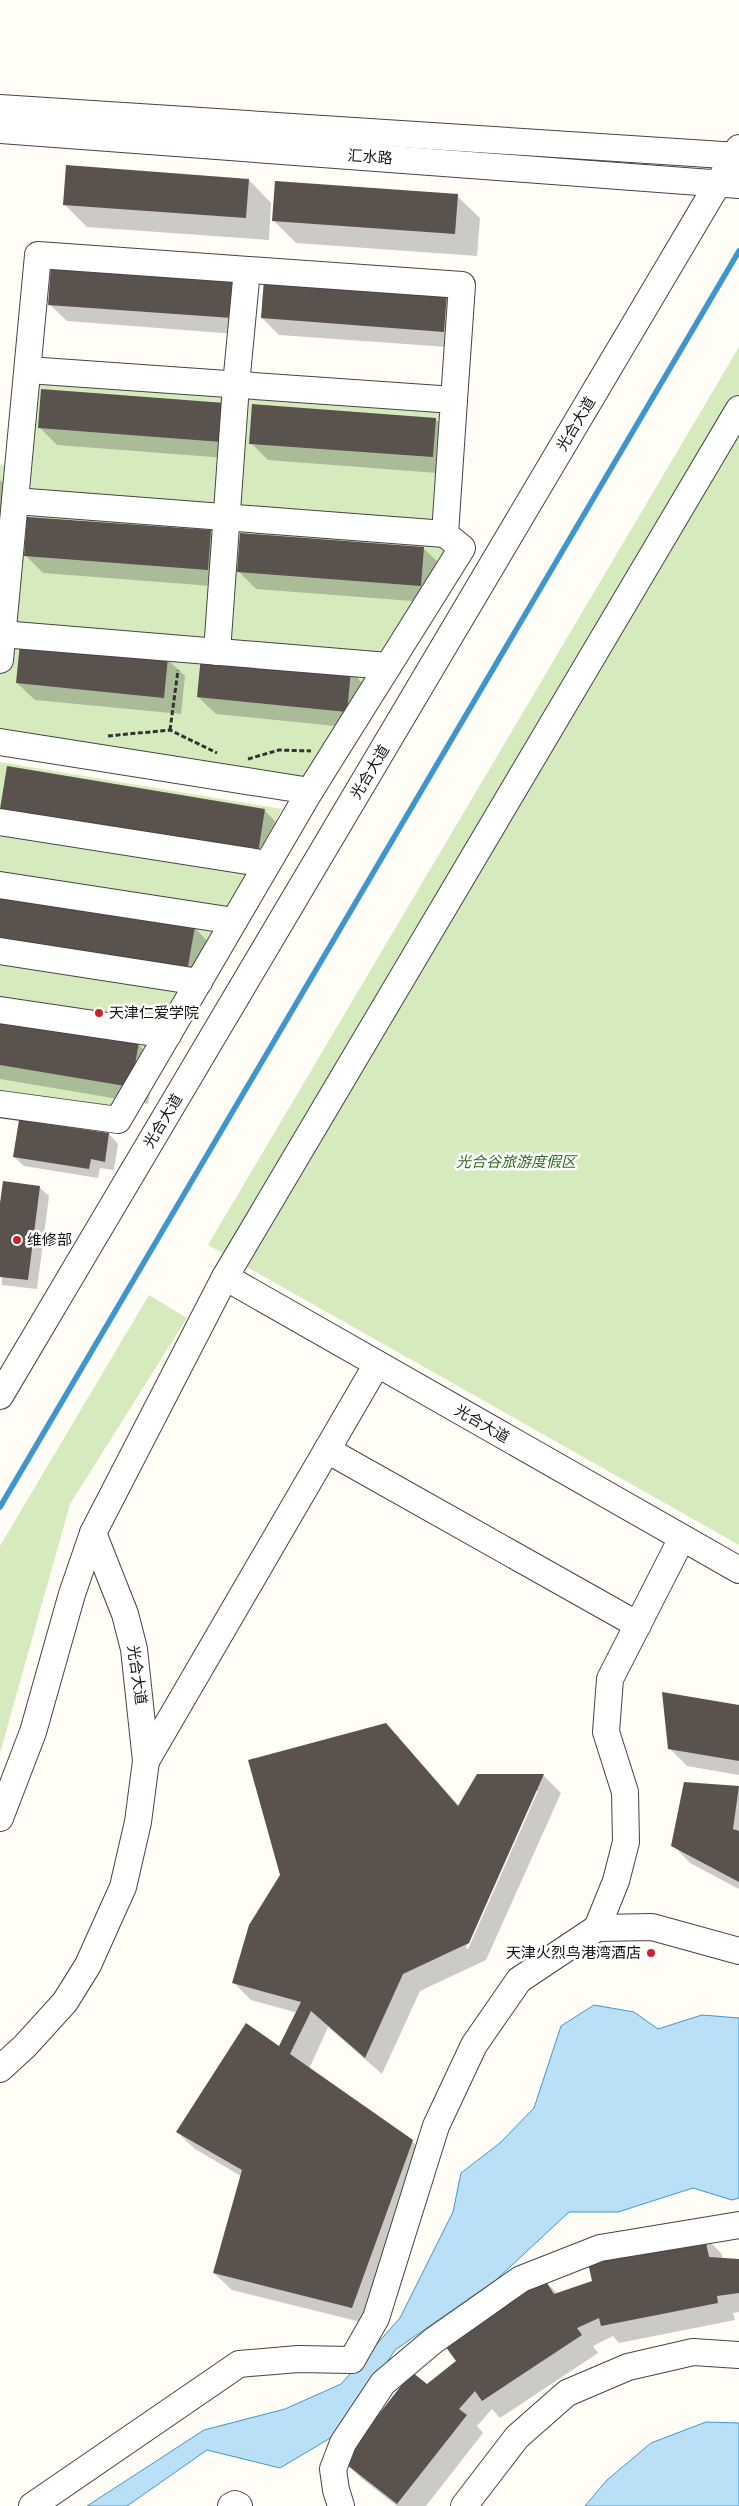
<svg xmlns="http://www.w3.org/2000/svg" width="739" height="2506" font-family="'Crimson Pro','Noto Sans SC',serif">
	<rect width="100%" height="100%" fill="#fffdf5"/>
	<!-- green -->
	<g fill="#d5ebbd">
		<path d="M739,347V1545L208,1245Z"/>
		<path d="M38,382L441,410L449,546L308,779L0,731V465L32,467Z"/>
		<path d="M0,762L282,809L113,1114L0,1098Z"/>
		<path d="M149,1295L187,1318L70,1504L0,1753V1546Z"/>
	</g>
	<!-- water -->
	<g fill="#b9e0f7" stroke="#3f96cf">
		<path d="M594,2005L634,2012L658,2029L702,2015L739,2018V2198L732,2200L693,2188L618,2212H569L496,2280L395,2350L342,2431L280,2468L207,2450L127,2506H87L204,2430L285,2409L341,2384L400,2318L453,2212L461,2173L500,2143L534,2108L561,2026Z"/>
		<path d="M706,2422L739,2423V2506H585L607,2480L651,2443Z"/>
	</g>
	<!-- shadow -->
	<g fill="#0003" fill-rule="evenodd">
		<path d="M249,180L271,203L269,240L87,227L64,204Z"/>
		<path d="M457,196L480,218L477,256L296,243L273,220Z"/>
		<path d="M234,280L249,335L67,321L49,304Z"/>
		<path d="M447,293L464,311L461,348L279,335L262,318Z"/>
		<path d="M224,404L239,459L57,445L40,428Z"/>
		<path d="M435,419L453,436L450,474L268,460L251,443Z"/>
		<path d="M0,480L9,489L0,526Z"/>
		<path d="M210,532L227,549L225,587L43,573L26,556Z"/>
		<path d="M423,548L441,565L438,603L256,589L239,572Z"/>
		<path d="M167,659L185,676L181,714L35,700L17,683Z"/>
		<path d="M351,671L368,689L364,729L216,714L198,697Z"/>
		<path d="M264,810L282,828L275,870L18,826Z"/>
		<path d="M194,927L211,945L204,988L0,953Z"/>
		<path d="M0,1020L138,1044L155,1061L148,1104L0,1079Z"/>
		<path d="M109,1134L118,1144L114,1170L100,1168L98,1178L24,1166L14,1157Z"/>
		<path d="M39,1187L49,1196L37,1289L2,1285L0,1213Z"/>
		<path d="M739,1706V1775L687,1766L669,1748Z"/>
		<path d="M386,1724L459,1806L477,1775L544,1776L561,1793L486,1960L420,1991L382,2074L328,2027L309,2069L412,2141L430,2159L369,2324L232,2290L214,2273L241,2176L195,2149L177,2132L280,2048L298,2013L251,2000L233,1982ZM536,1791H538L468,1949L466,1948Z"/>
		<path d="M685,1783L739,1787V1889L690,1863L673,1845Z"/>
		<path d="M704,2236L721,2253L723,2259L739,2260V2312L733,2313L735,2320L619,2343L613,2336L593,2346L598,2353L500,2418L492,2409L477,2426L483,2433L426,2506H397L361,2478L343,2460L457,2362L543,2279L558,2294L594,2282Z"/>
	</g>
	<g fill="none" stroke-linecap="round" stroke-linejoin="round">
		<!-- stream -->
		<path stroke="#3f96cf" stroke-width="5.5" d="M0,1507L739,251"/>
	</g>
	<!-- building -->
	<g fill="#5a524d">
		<path d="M66,165L249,179L246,218L63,205Z"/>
		<path d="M275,181L458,194L455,234L272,221Z"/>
		<path d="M51,265L234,279L232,318L48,305Z"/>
		<path d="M264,279L447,292L444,332L261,318Z"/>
		<path d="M41,389L225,403L222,442L38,428Z"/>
		<path d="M252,404L436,418L433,457L249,444Z"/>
		<path d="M27,517L211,530L208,570L24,556Z"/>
		<path d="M240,533L424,547L421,586L237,572Z"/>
		<path d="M20,643L168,657L164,698L16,683Z"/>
		<path d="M201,656L351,670L347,712L197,697Z"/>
		<path d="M7,766L265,809L258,853L0,809Z"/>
		<path d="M0,892L195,926L187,972L0,940Z"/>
		<path d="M0,1019L139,1042L131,1087L0,1065Z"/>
		<path d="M19,1120L109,1133L105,1162L91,1159L89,1169L13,1157Z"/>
		<path d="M3,1181L40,1186L28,1280L0,1277V1203Z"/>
		<path d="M662,1692L739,1705V1761L668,1749Z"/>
		<path d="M386,1723L458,1806L477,1774H544L469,1943L403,1974L365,2058L311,2011L290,2054L413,2140L352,2308L213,2273L242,2170L176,2132L246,2023L279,2046L301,2002L232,1983L249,1925L280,1875L248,1760Z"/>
		<path d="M684,1782L739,1786L733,1829L739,1831V1882L671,1846Z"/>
		<path d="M704,2234L709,2257L739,2259V2293L717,2296L718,2303L601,2326L599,2318L577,2328L582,2335L482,2401L475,2391L459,2409L467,2415L397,2504L342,2461L412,2372L427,2384L456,2361L443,2343L543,2277L554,2294L592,2281L587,2258Z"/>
	</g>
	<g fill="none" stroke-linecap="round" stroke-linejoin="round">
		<defs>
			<g id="minor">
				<path d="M0,108L739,156"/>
				<path d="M0,130L739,185"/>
				<path d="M15,501L445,534"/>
				<path d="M2,634L388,666"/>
				<path d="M217,652L236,385L247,270"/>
				<path d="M0,660L38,255L462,285L454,400"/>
				<path d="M0,742L310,791"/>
				<path d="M0,822L267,864"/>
				<path d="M0,885L234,921"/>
				<path d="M0,951L199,982"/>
				<path d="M0,1010L168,1035"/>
				<path d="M0,1104L118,1120L310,791L462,548L445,534L454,400L28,370"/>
				<path d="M225,1277L739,1570"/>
				<path d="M0,1396L739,148"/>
				<path d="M327,1450L638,1625"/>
				<path d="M146,1761L377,1364"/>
				<path d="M0,1818L33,1732L72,1594L93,1533L225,1277L739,409"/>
				<path d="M597,1928L616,1881L626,1842L625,1792L606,1732L610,1679L682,1538"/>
				<path d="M0,2069L25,2046L65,2002L88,1965L123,1887L138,1822L146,1761L134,1649L125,1614L93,1533"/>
				<path d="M32,2506L239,2364L298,2359L352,2360L376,2318L436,2126L474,2045L519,1980L597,1928L652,1927L739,1951"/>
				<path d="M231,2506L235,2504L239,2506"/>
				<path d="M341,2506L336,2490L333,2469L343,2443L383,2383L433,2341L521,2279L600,2248L739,2225"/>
				<path d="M464,2506L517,2437L567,2393L628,2367L693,2352L739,2355"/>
			</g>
		</defs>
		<!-- minor casing -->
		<use href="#minor" stroke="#444" stroke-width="28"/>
		<!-- path -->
		<g stroke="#333" stroke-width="3" stroke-dasharray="5 2.5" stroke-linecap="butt">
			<path d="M170,730L178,670"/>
			<path d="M108,736L170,730L217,753"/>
			<path d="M248,759L279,750L311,751"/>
		</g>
		<!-- minor -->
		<use href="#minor" stroke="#fff" stroke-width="26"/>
	</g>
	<!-- markers -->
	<g fill="#c4262e" stroke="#fff" stroke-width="2">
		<circle cx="99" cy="1013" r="5"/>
		<circle cx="17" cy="1240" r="5"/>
		<circle cx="651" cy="1953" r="5"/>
	</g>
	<g text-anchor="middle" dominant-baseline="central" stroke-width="5" stroke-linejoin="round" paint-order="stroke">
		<!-- street labels -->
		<g font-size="15" fill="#111" stroke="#fff">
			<text transform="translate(370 157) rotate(4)">汇水路</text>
			<text transform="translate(576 424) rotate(-59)">光合大道</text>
			<text transform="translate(370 772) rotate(-59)">光合大道</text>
			<text transform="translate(163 1121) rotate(-59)">光合大道</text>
			<text transform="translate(482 1424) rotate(30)">光合大道</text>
			<text transform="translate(137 1675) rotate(82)">光合大道</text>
		</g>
		<!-- poi labels -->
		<g font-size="15" fill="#111" stroke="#fff" text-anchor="start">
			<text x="109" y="1013">天津仁爱学院</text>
			<text x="27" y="1240">维修部</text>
			<text x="641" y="1953" text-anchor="end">天津火烈鸟港湾酒店</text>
		</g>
		<!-- park labels -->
		<g font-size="15" font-style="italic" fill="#2f6b1f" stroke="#fff">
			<text x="516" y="1162">光合谷旅游度假区</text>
		</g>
	</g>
</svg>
